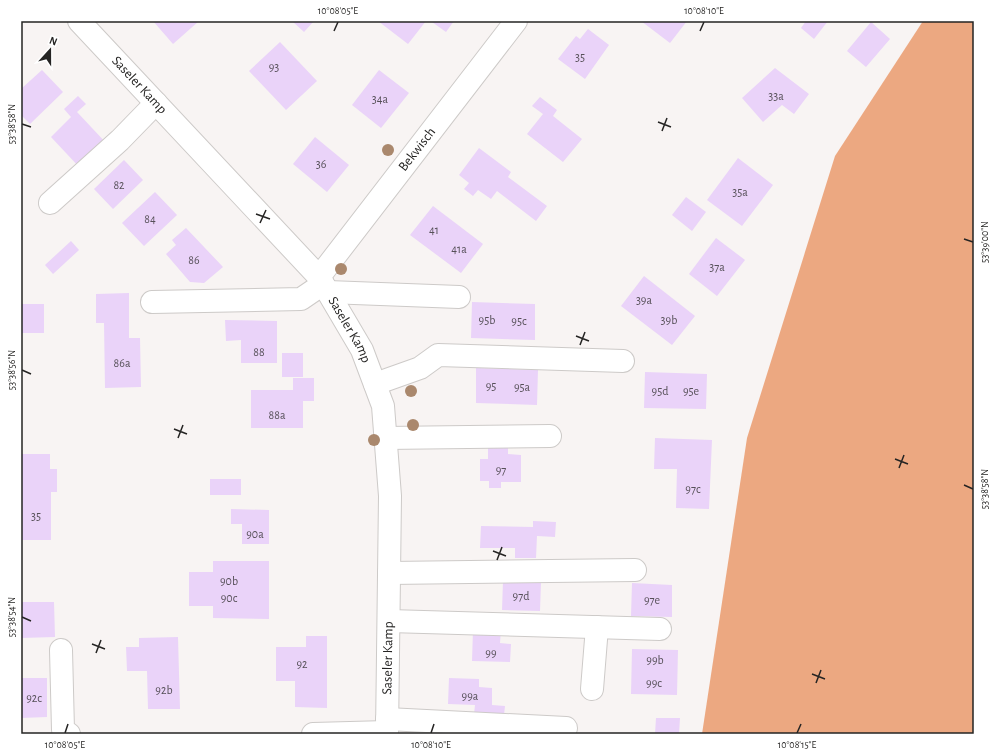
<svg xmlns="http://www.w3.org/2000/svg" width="995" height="755" font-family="'Alegreya Sans',sans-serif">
	<rect width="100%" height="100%" fill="#f8f4f3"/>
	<!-- forest -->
	<path fill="#eca881" d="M923,21H974V734H702L747,438L835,156Z"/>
	<!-- building -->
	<g fill="#ead3f9">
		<path d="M153,21H199L173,44Z"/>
		<path d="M292,21H314L304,32Z"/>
		<path d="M378,21H426L408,44Z"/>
		<path d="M433,21H454L446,32L432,22Z"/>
		<path d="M641,21H687L670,43Z"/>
		<path d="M806,21H828L814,39L801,28Z"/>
		<path d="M871,22L890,39L866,67L847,51Z"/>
		<path d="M588,29L609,45L585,79L558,59L576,36L580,39Z"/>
		<path d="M280,42L317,81L286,110L249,71Z"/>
		<path d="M775,68L809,94L794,114L782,105L763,122L742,98Z"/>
		<path d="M42,70L63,92L30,124L21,115V89Z"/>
		<path d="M379,70L409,93L381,128L352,105Z"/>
		<path d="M78,96L86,104L77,112L107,144L81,169L51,137L71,117L64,109Z"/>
		<path d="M540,97L557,110L553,116L582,139L563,162L527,134L543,114L532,106Z"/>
		<path d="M315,137L349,165L327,192L293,164Z"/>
		<path d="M479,148L511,172L508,177L547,206L536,221L497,191L491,199L478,190L473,196L464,189L469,183L459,175Z"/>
		<path d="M738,158L773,185L742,226L707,200Z"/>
		<path d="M124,160L143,180L113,209L94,189Z"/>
		<path d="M155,192L177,215L144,246L122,223Z"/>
		<path d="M686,197L706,212L692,231L672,215Z"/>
		<path d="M433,206L483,244L461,273L410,235Z"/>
		<path d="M186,228L223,267L204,283L190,282L166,254L176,245L172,240Z"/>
		<path d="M716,238L745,260L717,296L689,274Z"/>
		<path d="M71,241L79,250L53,274L45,265Z"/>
		<path d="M644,276L695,316L672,345L621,306Z"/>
		<path d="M129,293V338H140L141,387L105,388L104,323H96V294Z"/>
		<path d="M472,302L535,304V340L471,338Z"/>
		<rect x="21" y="304" width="23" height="29"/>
		<path d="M225,320L277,321V363H241V340L226,341Z"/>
		<rect x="282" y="353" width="21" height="24"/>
		<path d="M476,368L538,370L537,405L476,403Z"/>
		<path d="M645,372L707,374L706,409L644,408Z"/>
		<path d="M293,378H314V401H303V428H251V390H293Z"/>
		<path d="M655,438L712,440L709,509L676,508L677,469H654Z"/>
		<path d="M488,447H508V454L521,455V482H501V488H489V481H480V459H488Z"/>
		<path d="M21,454H50V469H57V492H51V540H21Z"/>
		<rect x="210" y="479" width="31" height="16"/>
		<path d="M231,509L269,510V544H242V524H231Z"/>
		<path d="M533,521L556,522L555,537L537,536L536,558H515V548H480L481,526L533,527Z"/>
		<path d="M213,561H269V619L213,618V606H189V572H213Z"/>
		<path d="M503,581L541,582L540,611L502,610Z"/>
		<path d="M632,583L672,585V617L631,616Z"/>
		<path d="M21,602H54L55,637L21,638Z"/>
		<path d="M473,630H501L500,643L511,644L510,662L472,661Z"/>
		<path d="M306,636H327V708L295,707V681H276V647H306Z"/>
		<path d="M178,637L180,709H148L147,671H127L126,647H139V638Z"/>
		<path d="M632,649L678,650L677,695L631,694Z"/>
		<path d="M21,678H47V717L21,718Z"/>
		<path d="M449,678L479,679V687L492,688V705L505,706L504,715L474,714L475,705L448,704Z"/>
		<path d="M656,718H680L679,734H655Z"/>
	</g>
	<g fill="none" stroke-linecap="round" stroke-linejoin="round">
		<defs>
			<g id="minor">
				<path id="s1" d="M79,21L319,277L362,350L383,406L390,496L387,734"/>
				<path d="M50,203L120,140L156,103"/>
				<path id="s2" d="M319,277L516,21"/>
				<path d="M328,292L459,297"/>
				<path d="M152,302L301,299L323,284"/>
				<path d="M375,384L420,368L438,355L623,361"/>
				<path d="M385,438L550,436"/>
				<path d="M389,573L635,570"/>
				<path d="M389,621L660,629"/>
				<path d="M61,650L63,730L69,734"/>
				<path d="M592,689L597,627"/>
				<path d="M387,719L566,728"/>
				<path d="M313,734L387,732"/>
			</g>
		</defs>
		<!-- minor casing -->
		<use href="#minor" stroke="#cdcac8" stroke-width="24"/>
		<!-- minor -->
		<use href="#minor" stroke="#fff" stroke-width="22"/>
	</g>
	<!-- trees -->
	<g fill="#aa886d">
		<circle cx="388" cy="150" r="6"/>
		<circle cx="341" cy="269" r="6"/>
		<circle cx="411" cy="391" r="6"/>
		<circle cx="413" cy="425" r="6"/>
		<circle cx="374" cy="440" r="6"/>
	</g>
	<!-- ticks -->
	<path fill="none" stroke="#252423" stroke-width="1.5" d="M334,31L338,22M700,31L704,22M658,122L671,127M22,124L31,127M662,131L667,118M256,214L270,219M260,223L266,210M964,239L973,242M576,336L589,341M580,345L585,332M22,370L31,374M174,429L187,434M178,438L183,425M895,459L908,464M899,468L904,455M964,485L973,489M493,551L506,556M497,560L502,547M22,617L31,621M92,644L105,649M96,653L101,640M812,674L825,679M816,683L821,670M65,733L68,724M431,733L434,724M797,733L801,724"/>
	<g text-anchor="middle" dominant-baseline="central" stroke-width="3" stroke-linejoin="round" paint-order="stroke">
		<!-- number labels -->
		<g font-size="12" fill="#565058">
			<text x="580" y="57">35</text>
			<text x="274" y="67">93</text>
			<text x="776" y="96">33a</text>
			<text x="380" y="99">34a</text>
			<text x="321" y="164">36</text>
			<text x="119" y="185">82</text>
			<text x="740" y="192">35a</text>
			<text x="150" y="219">84</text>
			<text x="434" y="230">41</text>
			<text x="459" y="249">41a</text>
			<text x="194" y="260">86</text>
			<text x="717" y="267">37a</text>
			<text x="644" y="300">39a</text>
			<text x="487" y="320">95b</text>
			<text x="669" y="320">39b</text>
			<text x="519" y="321">95c</text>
			<text x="259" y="352">88</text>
			<text x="122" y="363">86a</text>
			<text x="491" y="386">95</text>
			<text x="522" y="387">95a</text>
			<text x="660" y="391">95d</text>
			<text x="691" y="391">95e</text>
			<text x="277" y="415">88a</text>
			<text x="501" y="470">97</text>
			<text x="693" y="489">97c</text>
			<text x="36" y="516">35</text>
			<text x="255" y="534">90a</text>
			<text x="229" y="581">90b</text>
			<text x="521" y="596">97d</text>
			<text x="229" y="598">90c</text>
			<text x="652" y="600">97e</text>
			<text x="491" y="653">99</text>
			<text x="655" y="660">99b</text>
			<text x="302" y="664">92</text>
			<text x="654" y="683">99c</text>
			<text x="164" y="690">92b</text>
			<text x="470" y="696">99a</text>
			<text x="34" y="698">92c</text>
		</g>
		<!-- street labels -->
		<g font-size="14" fill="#252423" stroke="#fff">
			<text stroke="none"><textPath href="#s1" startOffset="88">Saseler Kamp</textPath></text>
			<text stroke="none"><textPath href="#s2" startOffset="161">Bekwisch</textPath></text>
			<text stroke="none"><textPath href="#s1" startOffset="412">Saseler Kamp</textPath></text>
			<text transform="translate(388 658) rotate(-89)">Saseler Kamp</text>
		</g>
	</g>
	<!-- border -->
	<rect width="995" height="755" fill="none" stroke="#ffffff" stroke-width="44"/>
	<!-- north arrow -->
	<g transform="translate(50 50) rotate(21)" stroke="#ffffff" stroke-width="3" paint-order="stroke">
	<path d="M0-3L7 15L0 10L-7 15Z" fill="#252423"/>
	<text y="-6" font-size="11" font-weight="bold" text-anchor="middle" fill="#252423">N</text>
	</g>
	<rect x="22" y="22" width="951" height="711" fill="none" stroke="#252423" stroke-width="1.5"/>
	<g font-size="10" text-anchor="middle" fill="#252423">
		<text x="338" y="14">10°08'05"E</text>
		<text x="704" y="14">10°08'10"E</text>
		<text transform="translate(11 124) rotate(-90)" y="4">53°38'58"N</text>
		<text transform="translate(984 242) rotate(-90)" y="4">53°39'00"N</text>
		<text transform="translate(11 370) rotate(-90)" y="4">53°38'56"N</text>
		<text transform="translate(984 489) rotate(-90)" y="4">53°38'58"N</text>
		<text transform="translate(11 617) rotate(-90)" y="4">53°38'54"N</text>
		<text x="65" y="748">10°08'05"E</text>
		<text x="431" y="748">10°08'10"E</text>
		<text x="797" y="748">10°08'15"E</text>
	</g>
</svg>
